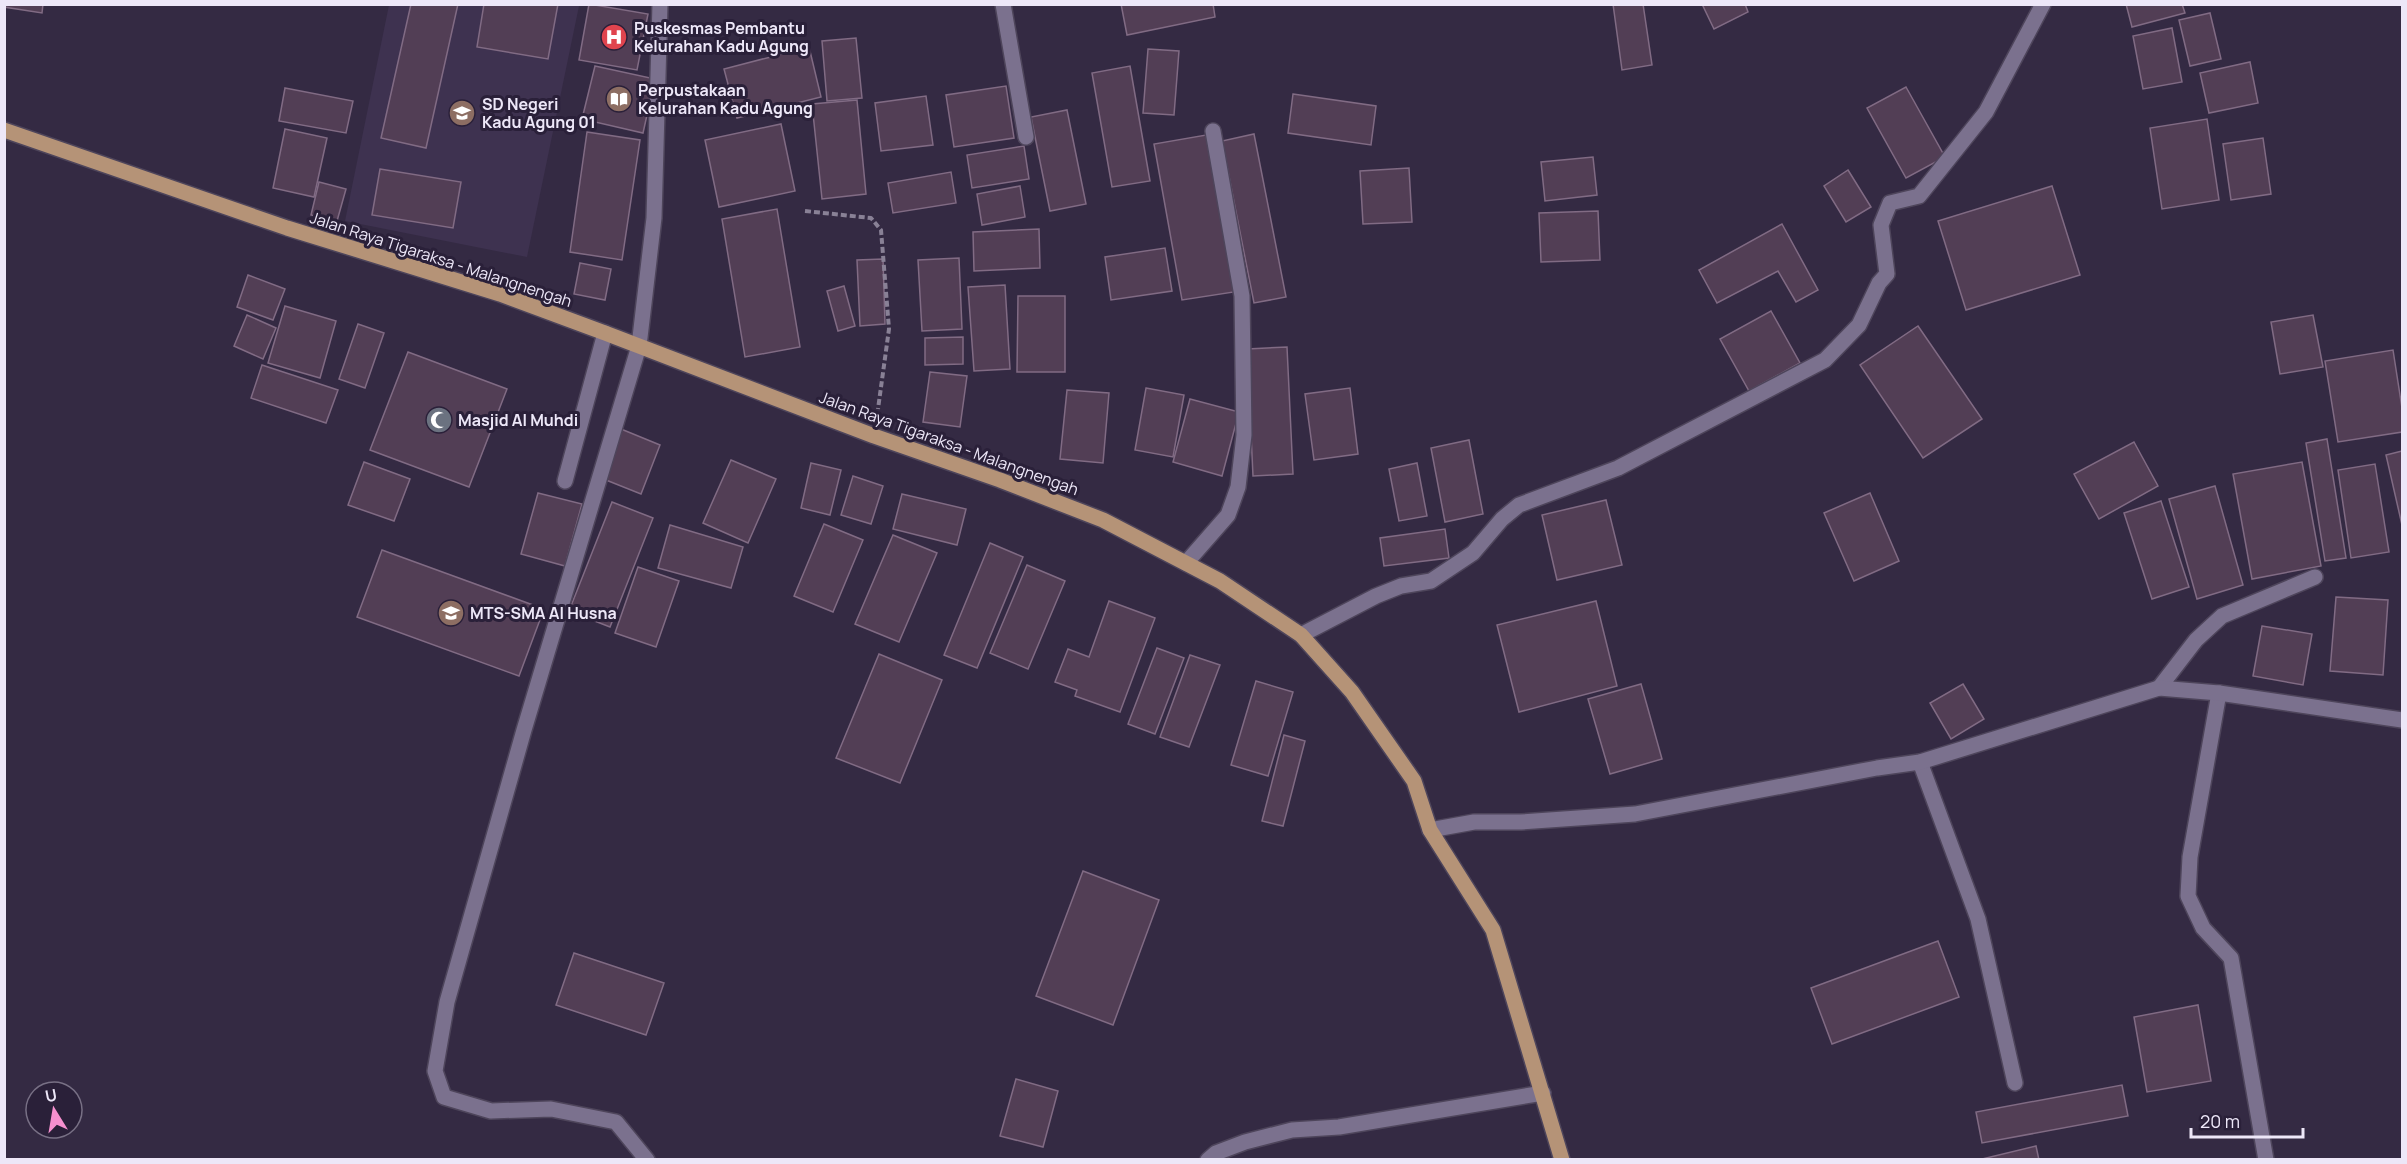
<svg xmlns="http://www.w3.org/2000/svg" width="2407" height="1164" font-family="Manrope,sans-serif">
	<rect width="100%" height="100%" fill="#342a43"/>
	<!-- built -->
	<path fill="#3e3250" d="M570,4L579,6L527,257L345,221L389,5Z"/>
	<!-- building -->
	<g fill="#523e55" stroke="#816b84" stroke-width="1.5">
		<path d="M4,4H43L42,13L4,7Z"/>
		<path d="M411,4H458L426,148L381,138Z"/>
		<path d="M484,4H558L548,59L477,47Z"/>
		<path d="M589,4L648,14L637,70L579,60Z"/>
		<path d="M1121,4H1213L1215,17L1127,35Z"/>
		<path d="M1613,4H1643L1652,65L1622,70Z"/>
		<path d="M1702,4H1745L1748,12L1714,29Z"/>
		<path d="M2126,4H2182L2185,13L2132,27Z"/>
		<path d="M2210,13L2221,59L2190,66L2179,20Z"/>
		<path d="M2172,28L2182,82L2143,89L2133,36Z"/>
		<path d="M856,38L862,98L827,101L822,41Z"/>
		<path d="M809,47L821,97L737,118L724,69Z"/>
		<path d="M1148,49L1179,51L1174,115L1143,113Z"/>
		<path d="M2250,62L2258,103L2209,113L2200,73Z"/>
		<path d="M595,66L655,79L643,133L582,119Z"/>
		<path d="M1130,66L1150,181L1112,187L1092,73Z"/>
		<path d="M1006,86L1014,138L954,147L946,95Z"/>
		<path d="M1906,87L1945,157L1906,178L1867,108Z"/>
		<path d="M285,88L353,101L346,133L279,121Z"/>
		<path d="M1293,94L1376,106L1371,145L1288,133Z"/>
		<path d="M926,96L933,145L881,151L875,103Z"/>
		<path d="M857,100L866,194L822,199L812,104Z"/>
		<path d="M1067,110L1086,204L1050,211L1031,117Z"/>
		<path d="M2207,119L2219,200L2162,209L2150,128Z"/>
		<path d="M781,124L795,191L719,207L705,140Z"/>
		<path d="M285,129L327,138L314,197L273,188Z"/>
		<path d="M587,132L640,140L622,260L570,252Z"/>
		<path d="M1254,134L1286,297L1254,303L1222,141Z"/>
		<path d="M1206,135L1234,292L1182,300L1154,144Z"/>
		<path d="M2263,138L2271,194L2231,200L2223,144Z"/>
		<path d="M1024,146L1029,179L972,188L967,155Z"/>
		<path d="M1593,157L1597,195L1545,201L1541,162Z"/>
		<path d="M1409,168L1412,222L1363,224L1360,171Z"/>
		<path d="M380,169L461,182L453,228L372,215Z"/>
		<path d="M1848,170L1871,207L1846,222L1824,186Z"/>
		<path d="M951,172L956,203L893,213L888,183Z"/>
		<path d="M319,182L346,189L337,221L311,215Z"/>
		<path d="M1020,186L1025,217L982,225L977,194Z"/>
		<path d="M2052,186L2080,275L1966,310L1938,221Z"/>
		<path d="M777,209L800,347L745,357L722,219Z"/>
		<path d="M1598,211L1600,260L1541,262L1539,213Z"/>
		<path d="M1782,224L1818,290L1796,302L1778,271L1717,303L1699,270Z"/>
		<path d="M1039,229L1040,268L974,271L973,232Z"/>
		<path d="M1165,248L1172,291L1111,300L1105,257Z"/>
		<path d="M959,258L962,329L922,331L918,260Z"/>
		<path d="M883,259L885,324L860,326L857,260Z"/>
		<path d="M580,263L611,269L605,300L574,294Z"/>
		<path d="M248,275L285,289L273,320L237,307Z"/>
		<path d="M1005,285L1010,369L974,371L968,287Z"/>
		<path d="M844,286L855,326L838,331L827,291Z"/>
		<path d="M1018,296H1065V372H1017Z"/>
		<path d="M285,306L336,321L320,378L268,363Z"/>
		<path d="M1771,311L1800,363L1749,391L1720,339Z"/>
		<path d="M247,315L276,328L263,359L234,346Z"/>
		<path d="M2313,315L2323,367L2280,374L2271,322Z"/>
		<path d="M358,324L384,333L365,388L339,379Z"/>
		<path d="M1918,326L1982,419L1923,458L1860,365Z"/>
		<path d="M963,337V364L925,365V338Z"/>
		<path d="M1287,347L1293,474L1253,476L1247,349Z"/>
		<path d="M2393,350L2402,408V432L2338,442L2325,361Z"/>
		<path d="M408,352L507,389L469,487L370,450Z"/>
		<path d="M262,365L338,390L326,423L251,398Z"/>
		<path d="M930,372L967,376L960,427L923,422Z"/>
		<path d="M1146,388L1184,395L1173,457L1135,450Z"/>
		<path d="M1350,388L1358,454L1314,460L1305,394Z"/>
		<path d="M1067,390L1109,393L1103,463L1060,459Z"/>
		<path d="M1190,399L1239,412L1222,476L1173,462Z"/>
		<path d="M621,429L660,445L641,494L601,478Z"/>
		<path d="M2327,439L2346,558L2325,561L2306,443Z"/>
		<path d="M1469,440L1483,514L1445,522L1431,448Z"/>
		<path d="M2134,442L2158,486L2099,519L2074,474Z"/>
		<path d="M2402,451V525L2386,455Z"/>
		<path d="M731,460L776,479L748,543L703,523Z"/>
		<path d="M364,462L410,479L394,521L348,505Z"/>
		<path d="M2302,462L2321,566L2252,579L2233,474Z"/>
		<path d="M811,463L841,470L830,515L801,508Z"/>
		<path d="M1417,463L1427,516L1399,521L1389,469Z"/>
		<path d="M2375,464L2389,552L2351,558L2338,470Z"/>
		<path d="M853,476L883,486L871,524L841,515Z"/>
		<path d="M2215,486L2243,585L2197,599L2169,499Z"/>
		<path d="M538,493L582,504L565,566L521,554Z"/>
		<path d="M1870,493L1899,561L1854,581L1824,513Z"/>
		<path d="M902,494L966,509L957,545L893,529Z"/>
		<path d="M1606,500L1622,565L1557,580L1542,515Z"/>
		<path d="M2161,501L2189,587L2152,599L2124,513Z"/>
		<path d="M612,502L653,518L610,627L569,611Z"/>
		<path d="M824,524L863,540L833,612L794,596Z"/>
		<path d="M670,525L743,547L731,588L658,568Z"/>
		<path d="M1445,529L1449,558L1384,566L1380,538Z"/>
		<path d="M893,535L937,553L899,642L855,624Z"/>
		<path d="M990,543L1023,557L977,668L944,655Z"/>
		<path d="M382,550L544,609L519,676L357,617Z"/>
		<path d="M1027,565L1065,581L1028,669L990,653Z"/>
		<path d="M638,567L679,581L656,647L615,633Z"/>
		<path d="M2336,597L2388,600L2383,675L2330,671Z"/>
		<path d="M1109,601L1155,618L1120,712L1075,696L1077,690L1055,682L1068,649L1089,657Z"/>
		<path d="M1596,601L1617,686L1519,712L1497,625Z"/>
		<path d="M2262,626L2312,634L2303,685L2253,676Z"/>
		<path d="M1157,648L1184,658L1155,734L1128,724Z"/>
		<path d="M879,654L942,680L900,783L836,758Z"/>
		<path d="M1190,655L1220,665L1189,747L1160,737Z"/>
		<path d="M1256,681L1293,692L1268,776L1231,765Z"/>
		<path d="M1641,684L1662,759L1610,774L1588,699Z"/>
		<path d="M1963,684L1984,719L1951,739L1930,703Z"/>
		<path d="M1284,735L1305,741L1283,826L1262,821Z"/>
		<path d="M1083,871L1159,900L1113,1025L1036,996Z"/>
		<path d="M1938,941L1959,997L1832,1044L1811,988Z"/>
		<path d="M574,953L664,983L646,1035L556,1005Z"/>
		<path d="M2198,1005L2211,1081L2147,1092L2134,1017Z"/>
		<path d="M1016,1079L1058,1091L1043,1147L1000,1136Z"/>
		<path d="M2122,1085L2128,1116L1982,1143L1976,1112Z"/>
		<path d="M2036,1146L2039,1160H1978Z"/>
	</g>
	<g fill="none" stroke-linecap="round" stroke-linejoin="round">
		<defs>
			<g id="service">
				<path d="M565,481L605,333"/>
				<path d="M1208,1160L1216,1153L1245,1142L1292,1130L1339,1127L1543,1093"/>
			</g>
			<g id="minor">
				<path d="M1003,4L1026,137"/>
				<path d="M1186,563L1228,515L1238,487L1244,435L1242,296L1213,131"/>
				<path d="M1301,635L1376,596L1401,586L1431,581L1473,553L1502,519L1519,505L1618,468L1825,360L1859,325L1879,283L1887,274L1881,225L1890,203L1919,196L1986,112L2043,4"/>
				<path d="M2159,688L2196,640L2222,616L2315,577"/>
				<path d="M2219,693L2190,857L2188,896L2203,928L2231,958L2266,1160"/>
				<path d="M1920,762L1978,919L2015,1083"/>
				<path d="M1430,830L1474,822H1521L1635,814L1877,768L1920,762L2159,688L2219,693L2402,720"/>
				<path d="M647,1160L616,1122L551,1109L491,1111L444,1097L435,1071L447,1002L524,730L639,346L654,218L660,4"/>
			</g>
			<path id="primary" d="M4,130L287,228L500,294L605,333L874,436L1000,480L1103,520L1220,581L1301,635L1352,692L1414,781L1430,830L1493,930L1562,1160"/>
		</defs>
		<!-- service casing -->
		<use href="#service" stroke="#4e455b" stroke-width="18"/>
		<!-- minor casing -->
		<use href="#minor" stroke="#4e455b" stroke-width="18"/>
		<!-- primary casing -->
		<use href="#primary" stroke="#4e455b" stroke-width="18"/>
		<!-- path -->
		<path stroke="#898196" stroke-width="4" stroke-dasharray="6 3" stroke-linecap="butt" d="M805,211L871,218L881,230L889,329L878,409"/>
		<!-- service -->
		<use href="#service" stroke="#7b718e" stroke-width="15"/>
		<!-- minor -->
		<use href="#minor" stroke="#7b718e" stroke-width="15"/>
		<!-- primary -->
		<use href="#primary" stroke="#b59377" stroke-width="15"/>
	</g>
	<!-- icons -->
	<defs>
		<symbol id="hospital-disc" viewBox="-11 -11 22 22"><circle r="9.5" fill="#e0444e" stroke="#2a2039"/><path d="M-5-5h3v3.5h4V-5h3V5h-3V1.5h-4V5h-3Z" fill="#fff"/></symbol>
		<symbol id="library-disc" viewBox="-11 -11 22 22"><circle r="9.5" fill="#8d6e63" stroke="#2a2039"/><path d="M-6-4Q-3-5.5-.7-3.5V5Q-3 3-6 4ZM6-4Q3-5.5 .7-3.5V5Q3 3 6 4Z" fill="#fff"/></symbol>
		<symbol id="school-disc" viewBox="-11 -11 22 22"><circle r="9.5" fill="#8d6e63" stroke="#2a2039"/><path d="M0-5L7-2L0 1L-7-2ZM-4 1L0 2.5L4 1V4Q0 6-4 4Z" fill="#fff"/></symbol>
		<symbol id="mosque-disc" viewBox="-11 -11 22 22"><circle r="9.5" fill="#6b7280" stroke="#2a2039"/><path d="M3.5-4.9A6 6 0 1 0 3.5 4.9A5 5 0 1 1 3.5-4.9Z" fill="#fff"/></symbol>
	</defs>
	<g fill-rule="evenodd">
		<use href="#hospital-disc" x="599" y="22" width="30" height="30"/>
		<use href="#library-disc" x="604" y="84" width="30" height="30"/>
		<use href="#school-disc" x="447" y="98" width="30" height="30"/>
		<use href="#mosque-disc" x="424" y="405" width="30" height="30"/>
		<use href="#school-disc" x="436" y="598" width="30" height="30"/>
	</g>
	<g text-anchor="middle" dominant-baseline="central" stroke-width="6" stroke-linejoin="round" paint-order="stroke">
		<!-- poi labels -->
		<g font-size="16" font-weight="bold" fill="#ede7f8" stroke="#2a2039" text-anchor="start">
			<text x="634" y="28">Puskesmas Pembantu<tspan x="634" dy="18">Kelurahan Kadu Agung</tspan></text>
			<text x="638" y="90">Perpustakaan<tspan x="638" dy="18">Kelurahan Kadu Agung</tspan></text>
			<text x="482" y="104">SD Negeri<tspan x="482" dy="18">Kadu Agung 01</tspan></text>
			<text x="458" y="420">Masjid Al Muhdi</text>
			<text x="470" y="613">MTS-SMA Al Husna</text>
		</g>
		<!-- street labels -->
		<g font-size="16" fill="#ede7f8" stroke="#2a2039">
			<text transform="translate(441 259) rotate(18)">Jalan Raya Tigaraksa - Malangnengah</text>
			<text transform="translate(949 443) rotate(20)">Jalan Raya Tigaraksa - Malangnengah</text>
		</g>
	</g>
	<!-- border -->
	<rect width="2407" height="1164" fill="none" stroke="#ede7f8" stroke-width="12"/>
	<!-- north arrow -->
	<g transform="translate(54 1110) rotate(349)"><circle r="28" fill="#2a2039" stroke="#787085" stroke-width="1.5"/>
	<path d="M0-4.5L10 22L0 15L-10 22Z" fill="#f690cf"/>
	<text y="-9" font-size="16" font-weight="bold" text-anchor="middle" fill="#ede7f8">U</text>
	</g>
	<!-- scale -->
	<path d="M2191 1128v9h112v-9" fill="none" stroke="#ede7f8" stroke-width="3"/>
	<text x="2200" y="1128" font-size="18" fill="#ede7f8" stroke="#2a2039" stroke-width="4.5" paint-order="stroke">20 m</text>
</svg>
